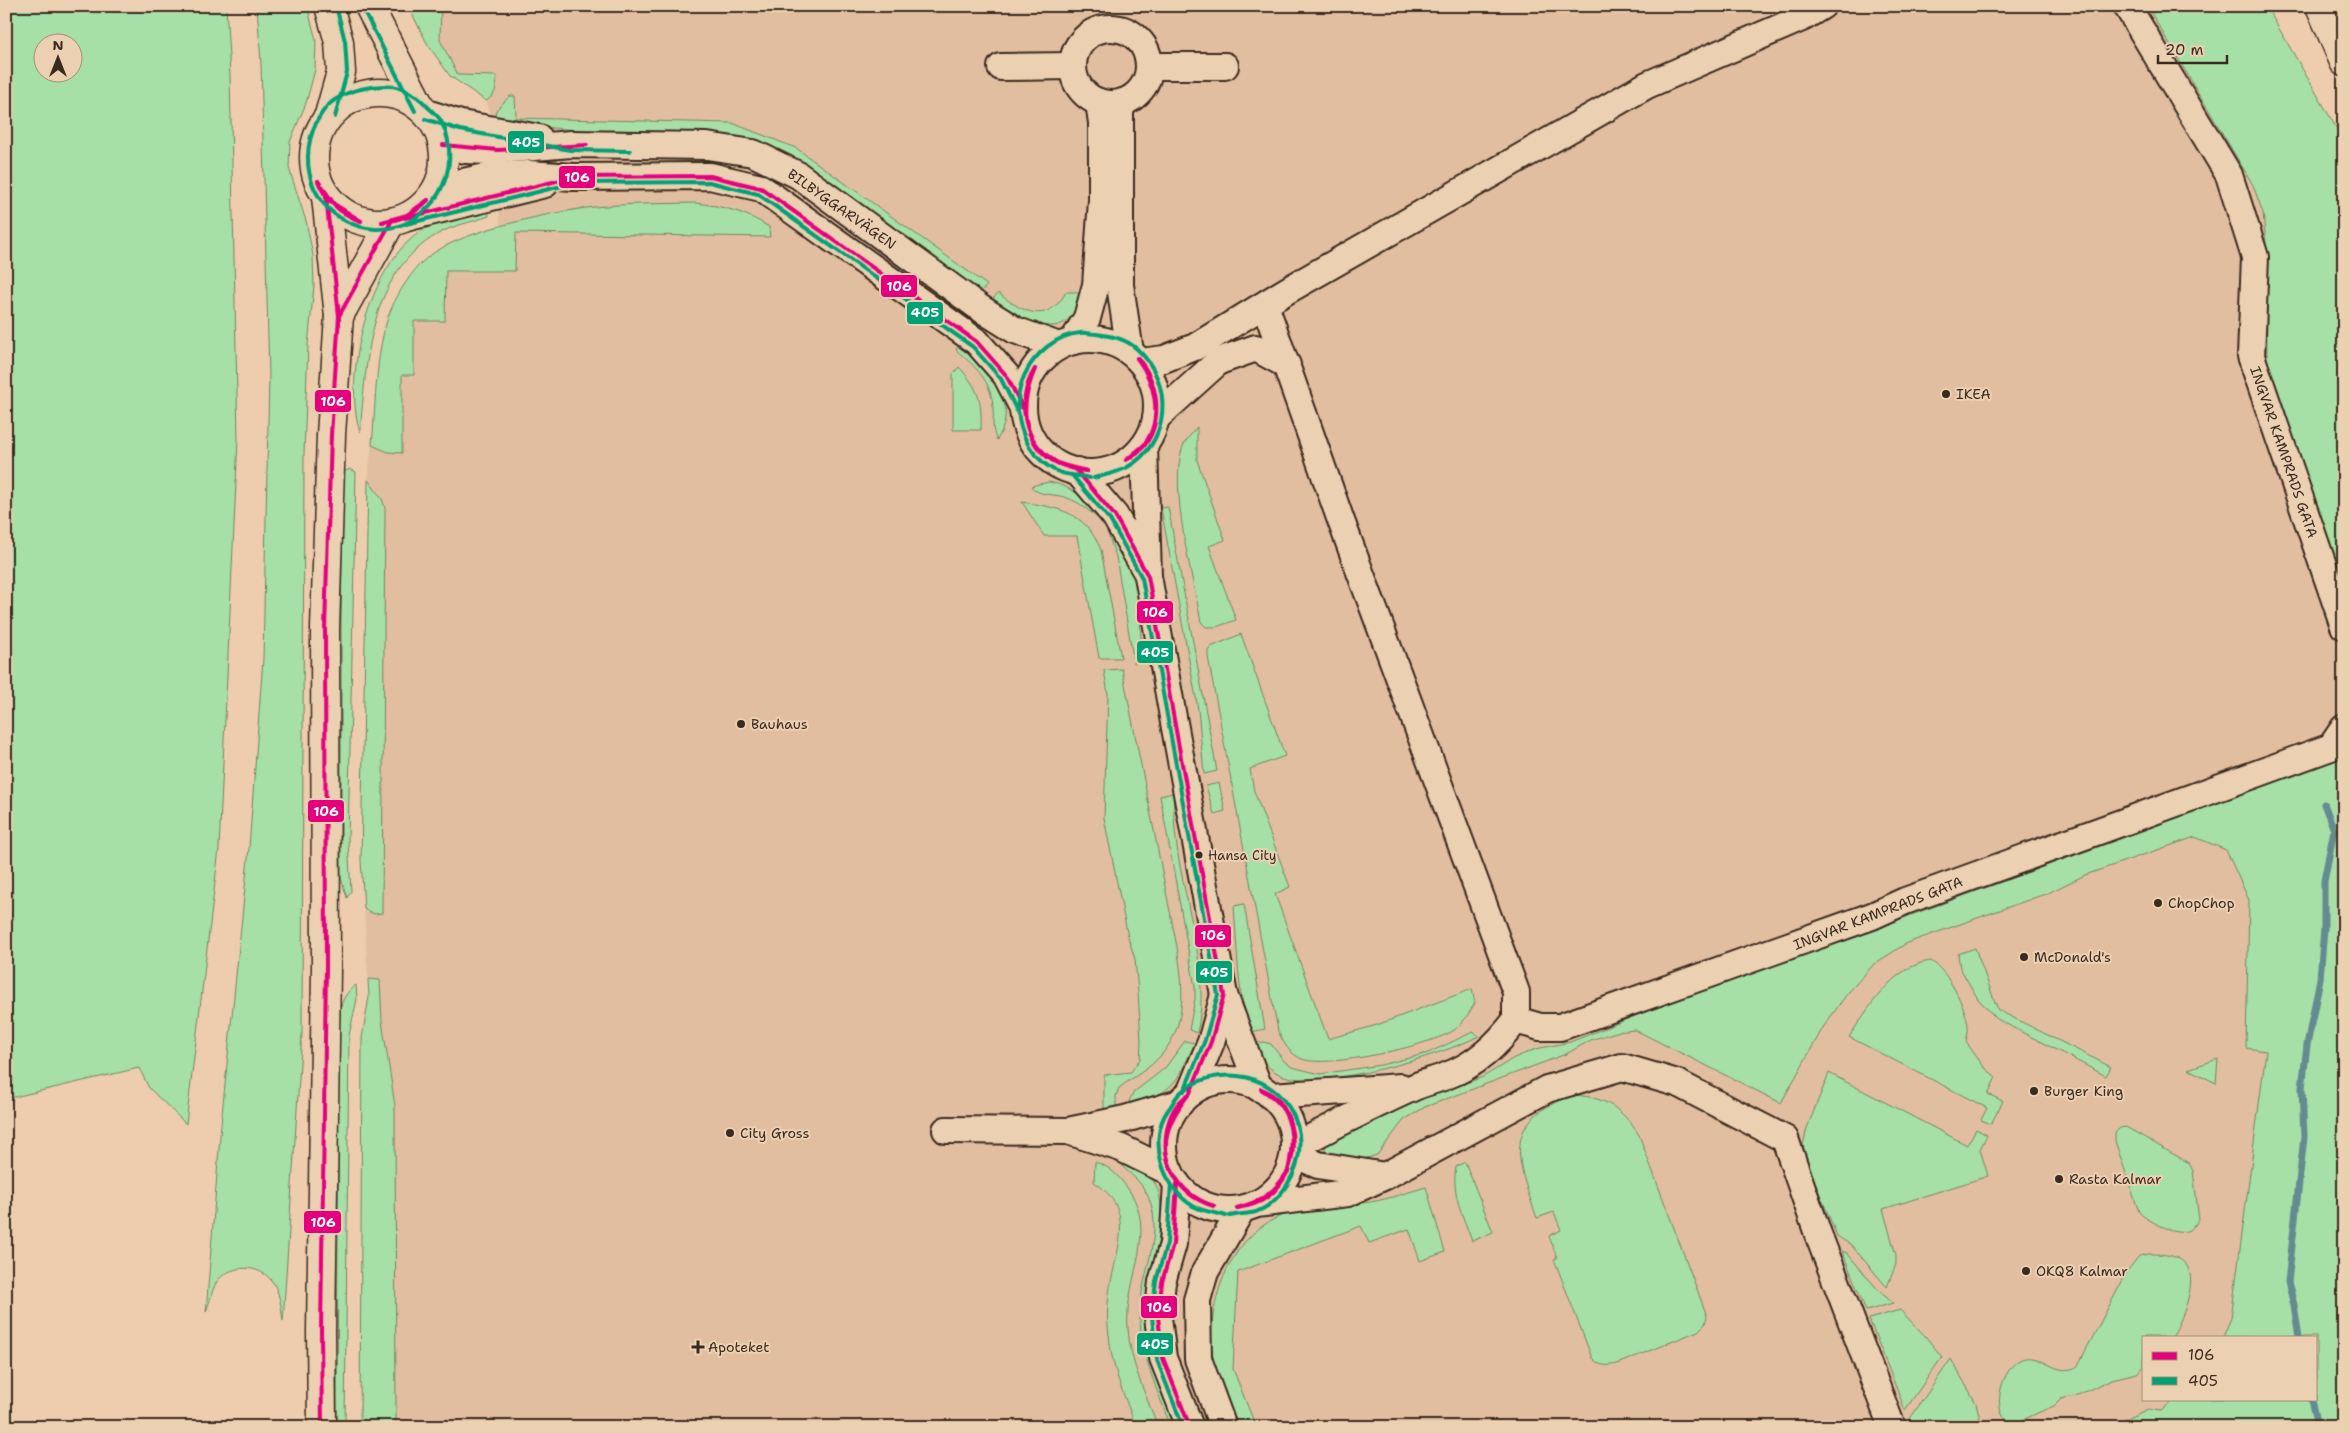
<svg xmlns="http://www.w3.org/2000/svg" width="2350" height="1433" font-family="'Shantell Sans',sans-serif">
	<rect width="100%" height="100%" fill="#eecdae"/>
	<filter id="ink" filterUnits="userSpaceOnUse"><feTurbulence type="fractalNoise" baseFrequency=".02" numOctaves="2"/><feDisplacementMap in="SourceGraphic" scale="10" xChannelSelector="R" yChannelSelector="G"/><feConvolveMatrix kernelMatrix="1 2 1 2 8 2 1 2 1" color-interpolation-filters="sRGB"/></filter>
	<g filter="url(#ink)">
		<!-- built -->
		<path fill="#e2bea0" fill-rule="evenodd" d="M408,6H2266L2344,141V1427H360L362,1038L369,997L361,860L368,480L381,347L389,316L401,289L420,264L443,247L470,235L500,226L494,123L486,101L450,76L428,45ZM2144,1337H2316V1399H2144Z"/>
		<!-- green -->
		<g fill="#a6e0a6" stroke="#708562" fill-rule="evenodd">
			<path d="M6,6H226L230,75L238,439L219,849L186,1124L149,1088L139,1068L6,1099ZM42,42H72V72H42Z"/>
			<path d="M257,6H307L316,40L315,70L306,103L290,142L289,168L306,221L313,255L314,286L308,345L304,454L302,1034L283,1321C281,1308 280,1290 271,1280C258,1264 232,1265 219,1279C212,1286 210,1303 206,1312L221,1124L249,848L263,659L269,377L261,63Z"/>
			<path d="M408,6H441L440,40L458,75L497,76C496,88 497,94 486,101L450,76L428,45Z"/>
			<path d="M2147,6H2266L2344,141V582L2267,363L2266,243L2263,213L2253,185Z"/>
			<path d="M510,96H515L516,118L732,123L796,148L987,285L981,292L798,160L774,148L748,139L713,133L600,132L494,123L496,110Z"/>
			<path d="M695,203C723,206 746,212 769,227L770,237L516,233L515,271H446L445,321H414V375H402V453L388,452L372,445C376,403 375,357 388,317C395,298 406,280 419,265C437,246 465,237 489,229C515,222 541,215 567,211C609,203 653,204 695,203Z"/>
			<path d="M488,207L489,216C473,222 453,225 438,234C368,274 367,360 360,432C342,376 369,262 423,230C443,219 466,213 488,207Z"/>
			<path d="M1066,292H1082C1069,350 1023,321 992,300L998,293C1022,311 1046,327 1066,292Z"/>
			<path d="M959,345C989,370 1021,400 997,440C991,430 994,420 993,409C993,382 975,366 956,350Z"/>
			<path d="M959,367C979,389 982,400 981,430H953V374Z"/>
			<path d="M1197,427V460L1225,540L1209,546L1236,620L1216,627H1206L1201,622C1193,577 1168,488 1183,446C1186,440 1192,433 1197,427Z"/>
			<path d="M350,469L356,472L348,841L351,891L347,898L341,878V618L344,472Z"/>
			<path d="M368,480L382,499L385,508L382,913L374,914L364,909L361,860Z"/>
			<path d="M1049,482C1072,486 1088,501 1104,517L1100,520C1090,512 1080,502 1067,498C1056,493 1038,497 1031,486Z"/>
			<path d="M1022,502C1059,508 1085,511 1101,550L1121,658H1099L1077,536H1044Z"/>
			<path d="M1168,507L1217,771L1204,774L1198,709L1161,508Z"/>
			<path d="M1112,527L1131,564L1139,592L1142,661L1134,663L1116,557L1107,531Z"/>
			<path d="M1241,634L1285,756L1250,769L1254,791L1290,887L1275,894L1328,1039L1377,1025L1472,989L1475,1003C1469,1013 1462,1026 1451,1032C1426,1046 1327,1069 1302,1059C1289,1053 1284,1044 1278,1031L1208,657V651L1211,647Z"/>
			<path d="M1122,669L1177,947C1183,983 1188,1024 1162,1054C1151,1068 1133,1077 1119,1088L1116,1096V1108L1104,1110V1075L1131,1072L1140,1059L1141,1041L1138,992L1135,959L1128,937L1104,818L1108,694L1104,670Z"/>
			<path d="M2344,757V1427H2110L2148,1409L2161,1411L2175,1399H2316V1337H2223L2231,1318L2266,1051L2246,1048L2249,900L2226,850L2195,837L2085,875L2048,893L1907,943L1874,964L1847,994L1824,1026L1781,1103L1635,1030L1616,1032L1591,1040L1566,1054L1425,1107L1404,1120L1377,1155L1360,1160L1326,1155L1325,1146L1336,1137L1378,1115L1483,1077L1514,1058L1536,1049L1570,1042L1648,1011Z"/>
			<path d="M1219,783L1225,811L1214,814L1206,786Z"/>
			<path d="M1173,793C1174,811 1174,829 1177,847C1185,907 1211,972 1197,1033L1189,1030L1195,999V987L1160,796Z"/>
			<path d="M1244,904L1265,1029L1250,1032L1241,994L1238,966L1234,906Z"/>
			<path d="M1975,948L1998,1010L2111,1067L2106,1076L1997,1019L1978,999L1960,968L1958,954Z"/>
			<path d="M1931,961C1947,970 1966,1007 1968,1026C1969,1031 1967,1037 1966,1042L1984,1067L1996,1077L1988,1094L2003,1101L1991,1124L1981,1120L1987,1108L1849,1037C1868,1009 1893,965 1931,961Z"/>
			<path d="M368,979L380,980L382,1021L395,1106L396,1427H360L362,1038L369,997Z"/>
			<path d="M356,985L357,999L349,1035L345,1427H337L339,1022C340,1006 342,995 356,985Z"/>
			<path d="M1473,1032L1479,1036C1440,1056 1325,1090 1284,1076C1269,1071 1259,1058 1254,1044L1264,1042L1271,1044L1284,1061L1292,1067L1320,1074L1381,1065L1428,1053Z"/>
			<path d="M1185,1041L1195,1043C1175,1085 1175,1091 1130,1106L1129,1101L1134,1092L1165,1068Z"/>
			<path d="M2218,1059L2216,1083L2188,1069Z"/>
			<path d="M1829,1073L1967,1145L1976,1129L1987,1135L1980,1149L1988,1176L1883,1209L1896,1255V1264L1887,1287L1851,1245L1837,1236L1806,1160L1803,1145L1807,1128Z"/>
			<path d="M1575,1095C1607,1098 1621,1108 1639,1135L1707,1316L1705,1324L1698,1331L1617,1364C1607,1366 1600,1367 1592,1358L1554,1259L1557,1258L1549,1236L1561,1230L1554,1212L1537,1218C1516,1159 1500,1119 1575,1095Z"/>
			<path d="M2126,1127L2189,1163L2193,1171L2199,1220C2196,1224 2192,1229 2187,1231C2174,1234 2147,1221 2139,1212L2115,1141V1133L2120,1128Z"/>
			<path d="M1123,1160C1131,1164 1140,1168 1146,1173C1181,1200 1144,1281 1145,1317C1145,1356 1163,1391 1176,1427H1171C1158,1392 1142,1358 1140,1320C1137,1277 1170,1230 1144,1189C1139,1180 1130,1174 1123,1167Z"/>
			<path d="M1095,1162C1108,1166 1113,1171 1122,1181C1163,1228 1124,1275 1128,1328C1130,1363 1146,1395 1158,1427H1136C1125,1397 1111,1367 1109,1335C1107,1321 1107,1308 1109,1294C1114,1253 1139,1211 1094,1182Z"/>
			<path d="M1465,1162L1493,1232L1472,1241C1463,1216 1451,1193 1456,1167Z"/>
			<path d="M1426,1187L1445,1252L1420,1261L1409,1229L1369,1243L1361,1226L1238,1272L1233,1369L1256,1427H1237C1228,1402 1215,1377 1212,1351C1207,1298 1233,1230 1287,1214C1315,1207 1343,1206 1370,1202C1389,1199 1408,1192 1426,1187Z"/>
			<path d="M1842,1251L1847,1253L1879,1291L1893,1303L1866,1311Z"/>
			<path d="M2148,1254C2161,1254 2179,1254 2187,1266C2198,1283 2181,1322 2172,1337H2144V1367L2137,1373L2112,1379L2078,1395L2061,1399L2055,1405L2016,1423C1987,1423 2000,1363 2025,1358C2044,1355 2055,1377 2077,1367L2128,1270L2139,1256Z"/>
			<path d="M1900,1310L1926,1337L1942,1357L1905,1410L1869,1319Z"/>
			<path d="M1951,1359L1976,1403L1982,1427H1912L1909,1420Z"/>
		</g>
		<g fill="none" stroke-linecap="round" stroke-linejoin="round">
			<!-- stream -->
			<g stroke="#648b91" stroke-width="7">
				<path d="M2299,1337L2294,1305L2288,1282L2304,1137L2302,1088L2307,1045L2320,979L2324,928V881L2334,830L2324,804"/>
				<path d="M2311,1399L2317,1427"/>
			</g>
			<defs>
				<g id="street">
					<path d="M2127,6L2229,175L2255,257L2251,356L2344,626"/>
					<circle cx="1111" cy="66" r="38"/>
					<path d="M1149,66H1225"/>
					<path d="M1001,67L1073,66"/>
					<path d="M1123,102L1120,112V285L1130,352"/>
					<path d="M427,113L461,124L539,138"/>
					<path d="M443,145L466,150L487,151L571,144L707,146L753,153L798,175L980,308L1015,330L1059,346"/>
					<path d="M437,188L490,176L529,174L573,177L710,176L761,188L977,342L1006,375L1023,408"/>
					<path d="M405,218L545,184"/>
					<path d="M1265,305L1340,518L1516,992V1020"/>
					<circle cx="1090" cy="406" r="67"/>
					<path d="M1073,341L1087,318L1096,285L1102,200V123L1099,102"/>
					<path d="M1141,362L1164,359L1195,347L1288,290L1647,85L1804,17L1822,6"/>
					<path d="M1156,418L1219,361L1256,348L1287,365"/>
					<path d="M1144,446L1148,576L1173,717L1224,995L1259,1088"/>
					<path d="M1077,471L1115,516L1146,571"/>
					<path d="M1516,1020L1540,1027H1560L1872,916L1905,901L2331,747L2344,728"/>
					<circle cx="1229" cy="1145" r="65"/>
					<path d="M1190,1093L1211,1042L1224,995"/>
					<path d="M1271,1096L1401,1087"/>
					<path d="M946,1130L1068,1131L1125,1119L1180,1103"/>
					<path d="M1071,1132L1121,1148L1170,1172"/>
					<path d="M1294,1147C1332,1126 1371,1107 1410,1089C1421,1083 1434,1081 1446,1076C1476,1065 1497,1045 1516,1020"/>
					<path d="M1294,1154L1318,1165L1385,1176"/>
					<path d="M1177,1184L1173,1244L1162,1282L1158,1317L1163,1358L1190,1427"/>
					<path d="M1256,1204L1348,1193L1385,1176L1547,1089L1622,1067L1677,1083L1785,1139L1818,1234L1892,1427"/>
					<path d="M1223,1427L1198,1359L1197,1300L1205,1272L1242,1209"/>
				</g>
				<g id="secondary">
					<path d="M369,6L421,108"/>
					<circle cx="379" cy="158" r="65"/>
					<path d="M329,115L341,72L339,42L329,6"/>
					<path d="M339,316L391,222"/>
					<path d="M322,1427L321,1331L326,969L325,629L331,435L339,316L326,197"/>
				</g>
				<path id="highway" d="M2320,6L2344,62"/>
			</defs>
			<!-- street casing -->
			<use href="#street" stroke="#3b2a1e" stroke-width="30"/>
			<!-- secondary casing -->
			<use href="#secondary" stroke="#3b2a1e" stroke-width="31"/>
			<!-- highway casing -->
			<use href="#highway" stroke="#3b2a1e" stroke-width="31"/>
			<!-- street -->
			<use href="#street" stroke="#ebd0b2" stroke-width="26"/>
			<!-- secondary -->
			<use href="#secondary" stroke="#ebd0b2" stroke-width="28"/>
			<!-- highway -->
			<use href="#highway" stroke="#ebd0b2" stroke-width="28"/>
			<defs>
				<g id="bus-1">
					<path d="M443,145L498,150L587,145"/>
					<path d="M318,181L334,204L361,221"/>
					<path d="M318,181C326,202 341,214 361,221"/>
					<path d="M405,218L573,177L710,176L761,188L977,342L1006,375L1023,408"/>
					<path d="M382,222L407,215L428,200"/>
					<path d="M382,222C401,221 415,214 428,200"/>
					<path d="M339,325V316L391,222"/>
					<path d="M1035,369C1020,405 1019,438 1056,462C1064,467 1077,468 1087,471"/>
					<path d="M1035,369C1013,403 1025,456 1068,467C1074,469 1080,471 1087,471"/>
					<path d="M1126,460C1132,455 1139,450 1144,445C1164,418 1155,382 1137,358"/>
					<path d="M1126,460C1165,442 1164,386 1137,358"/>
					<path d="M1077,471L1115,516L1148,576L1224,995L1211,1042L1190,1093"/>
					<path d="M1261,1089C1292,1100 1299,1144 1288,1171"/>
					<path d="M1261,1089C1267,1093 1275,1098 1279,1104C1295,1123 1293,1148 1288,1171"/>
					<path d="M1172,1171C1181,1189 1194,1200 1214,1206"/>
					<path d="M1172,1171C1180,1190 1194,1200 1214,1206"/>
					<path d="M1172,1171C1160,1148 1165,1110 1188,1095"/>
					<path d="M1172,1171C1158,1142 1170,1118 1188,1095"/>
					<path d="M1177,1184L1173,1244L1162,1282L1158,1317L1163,1358L1190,1427"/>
					<path d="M1237,1208C1263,1201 1274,1193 1288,1171"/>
					<path d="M1237,1208C1262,1205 1277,1194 1288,1171"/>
					<path d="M322,1427L321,1331L326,969L325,629L331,435L339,316L326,197"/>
				</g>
				<g id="bus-2">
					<path d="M363,9L415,111"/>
					<path d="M335,117L347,72L345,41L336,6"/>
					<path d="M425,119L460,130L570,150L630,151"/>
					<path d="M406,224L574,183L709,182L758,194L973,347L1001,379L1017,411"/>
					<path d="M375,229C323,225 296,177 313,130C317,119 326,104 338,98C353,89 372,86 389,86C401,86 418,96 425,104C430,110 438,115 441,121C466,168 432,230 377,229"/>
					<path d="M1072,475L1110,520L1142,578L1218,995L1205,1040L1184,1091"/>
					<path d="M1090,478C1079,475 1065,476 1054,470C1021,451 1009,408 1025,374C1035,353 1057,335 1080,333C1085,332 1091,334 1096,334C1111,336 1125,338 1137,349C1174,382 1171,444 1126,468C1116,473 1104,475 1094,478"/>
					<path d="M1171,1184L1167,1243L1156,1281L1152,1317L1157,1360L1183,1427"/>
					<path d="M1226,1216C1216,1213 1202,1211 1193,1206C1163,1188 1147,1140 1168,1110C1172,1105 1175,1098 1179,1094C1190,1083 1206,1078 1220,1076C1282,1069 1321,1132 1287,1185C1280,1196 1269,1207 1256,1212C1248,1214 1238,1214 1230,1216"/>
				</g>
			</defs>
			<!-- bus-1 casing -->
			<use href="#bus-1" stroke="#ebd0b2" stroke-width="8"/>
			<!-- bus-2 casing -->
			<use href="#bus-2" stroke="#ebd0b2" stroke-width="8"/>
			<!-- bus-1 -->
			<use href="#bus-1" stroke="#e5007d" stroke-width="4"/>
			<!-- bus-2 -->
			<use href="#bus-2" stroke="#00a174" stroke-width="4"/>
		</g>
	</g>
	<!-- markers -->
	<g fill="#3b2a1e" stroke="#ebd0b2" stroke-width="2">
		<circle cx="1946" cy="394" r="5"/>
		<circle cx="741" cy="724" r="5"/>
		<circle cx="1199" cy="855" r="4.5"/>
		<circle cx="2158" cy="903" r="5"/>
		<circle cx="2024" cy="957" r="5"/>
		<circle cx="2034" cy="1091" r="5"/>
		<circle cx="730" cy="1133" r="5"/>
		<circle cx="2059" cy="1179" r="5"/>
		<circle cx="2026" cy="1271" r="5"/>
		<path d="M695.5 1339.5h5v5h5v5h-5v5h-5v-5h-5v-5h5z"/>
	</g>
	<g text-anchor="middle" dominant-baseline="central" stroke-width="4" stroke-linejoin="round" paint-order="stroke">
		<!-- bus labels -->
		<g font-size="13" fill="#3b2a1e" stroke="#ebd0b2" text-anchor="start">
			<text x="1208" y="855">Hansa City</text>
		</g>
		<!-- street labels -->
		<g font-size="14" fill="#3b2a1e" stroke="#ebd0b2">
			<text transform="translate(842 209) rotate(35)">BILBYGGARVÄGEN</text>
			<text transform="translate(2284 452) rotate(71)">INGVAR KAMPRADS GATA</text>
			<text transform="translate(1878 913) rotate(-21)">INGVAR KAMPRADS GATA</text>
		</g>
		<!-- poi labels -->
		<g font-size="14" fill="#3b2a1e" stroke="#ebd0b2" text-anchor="start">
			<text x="1956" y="394">IKEA</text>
			<text x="751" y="724">Bauhaus</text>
			<text x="2168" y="903">ChopChop</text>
			<text x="2034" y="957">McDonald's</text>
			<text x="2044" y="1091">Burger King</text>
			<text x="740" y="1133">City Gross</text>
			<text x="2069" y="1179">Rasta Kalmar</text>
			<text x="2036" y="1271">OKQ8 Kalmar</text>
			<text x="708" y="1347">Apoteket</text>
		</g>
	</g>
	<g stroke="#ebd0b2" stroke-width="2">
		<rect x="507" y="130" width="38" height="24" rx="5" fill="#00a174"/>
		<rect x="558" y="165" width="38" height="24" rx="5" fill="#e5007d"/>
		<rect x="880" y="274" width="38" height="24" rx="5" fill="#e5007d"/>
		<rect x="906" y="301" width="38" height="24" rx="5" fill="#00a174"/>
		<rect x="314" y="389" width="38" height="24" rx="5" fill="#e5007d"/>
		<rect x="1136" y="600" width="38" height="24" rx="5" fill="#e5007d"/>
		<rect x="1136" y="640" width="38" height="24" rx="5" fill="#00a174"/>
		<rect x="307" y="799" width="38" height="24" rx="5" fill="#e5007d"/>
		<rect x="1194" y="924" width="38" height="24" rx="5" fill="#e5007d"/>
		<rect x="1195" y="960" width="38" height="24" rx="5" fill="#00a174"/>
		<rect x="303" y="1210" width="39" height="24" rx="5" fill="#e5007d"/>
		<rect x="1140" y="1295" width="38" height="24" rx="5" fill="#e5007d"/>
		<rect x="1136" y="1332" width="38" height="24" rx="5" fill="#00a174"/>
	</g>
	<g font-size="14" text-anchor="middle" font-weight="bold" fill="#fff">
		<text x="526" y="147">405</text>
		<text x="577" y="182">106</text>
		<text x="899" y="291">106</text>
		<text x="925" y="317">405</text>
		<text x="333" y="406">106</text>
		<text x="1155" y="617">106</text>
		<text x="1155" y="657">405</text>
		<text x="326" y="816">106</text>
		<text x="1213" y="940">106</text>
		<text x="1214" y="977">405</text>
		<text x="323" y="1227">106</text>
		<text x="1159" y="1312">106</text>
		<text x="1155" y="1349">405</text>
	</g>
	<!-- margin -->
	<rect width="2350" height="1433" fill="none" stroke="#ebd0b2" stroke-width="25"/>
	<rect x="12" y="12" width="2325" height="1408" fill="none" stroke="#3b2a1e" stroke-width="2" filter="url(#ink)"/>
	<!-- legend -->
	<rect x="2142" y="1336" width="175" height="65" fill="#ebd0b2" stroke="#a58e77"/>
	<rect x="2152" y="1352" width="25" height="8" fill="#e5007d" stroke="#a58e77"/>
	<text x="2188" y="1360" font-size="15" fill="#3b2a1e">106</text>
	<rect x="2152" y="1377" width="25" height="8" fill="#00a174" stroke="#a58e77"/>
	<text x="2188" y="1386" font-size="15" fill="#3b2a1e">405</text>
	<!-- north arrow -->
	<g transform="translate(58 58)"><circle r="24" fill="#ebd0b2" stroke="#a58e77"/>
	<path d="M0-4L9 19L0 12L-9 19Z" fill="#3b2a1e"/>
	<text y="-8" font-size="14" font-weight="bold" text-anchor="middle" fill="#3b2a1e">N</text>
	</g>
	<!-- scale -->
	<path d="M2158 55v8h69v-8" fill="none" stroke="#3b2a1e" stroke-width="2.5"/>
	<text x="2165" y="55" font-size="15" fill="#3b2a1e" stroke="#ebd0b2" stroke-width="4" paint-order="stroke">20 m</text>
</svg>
